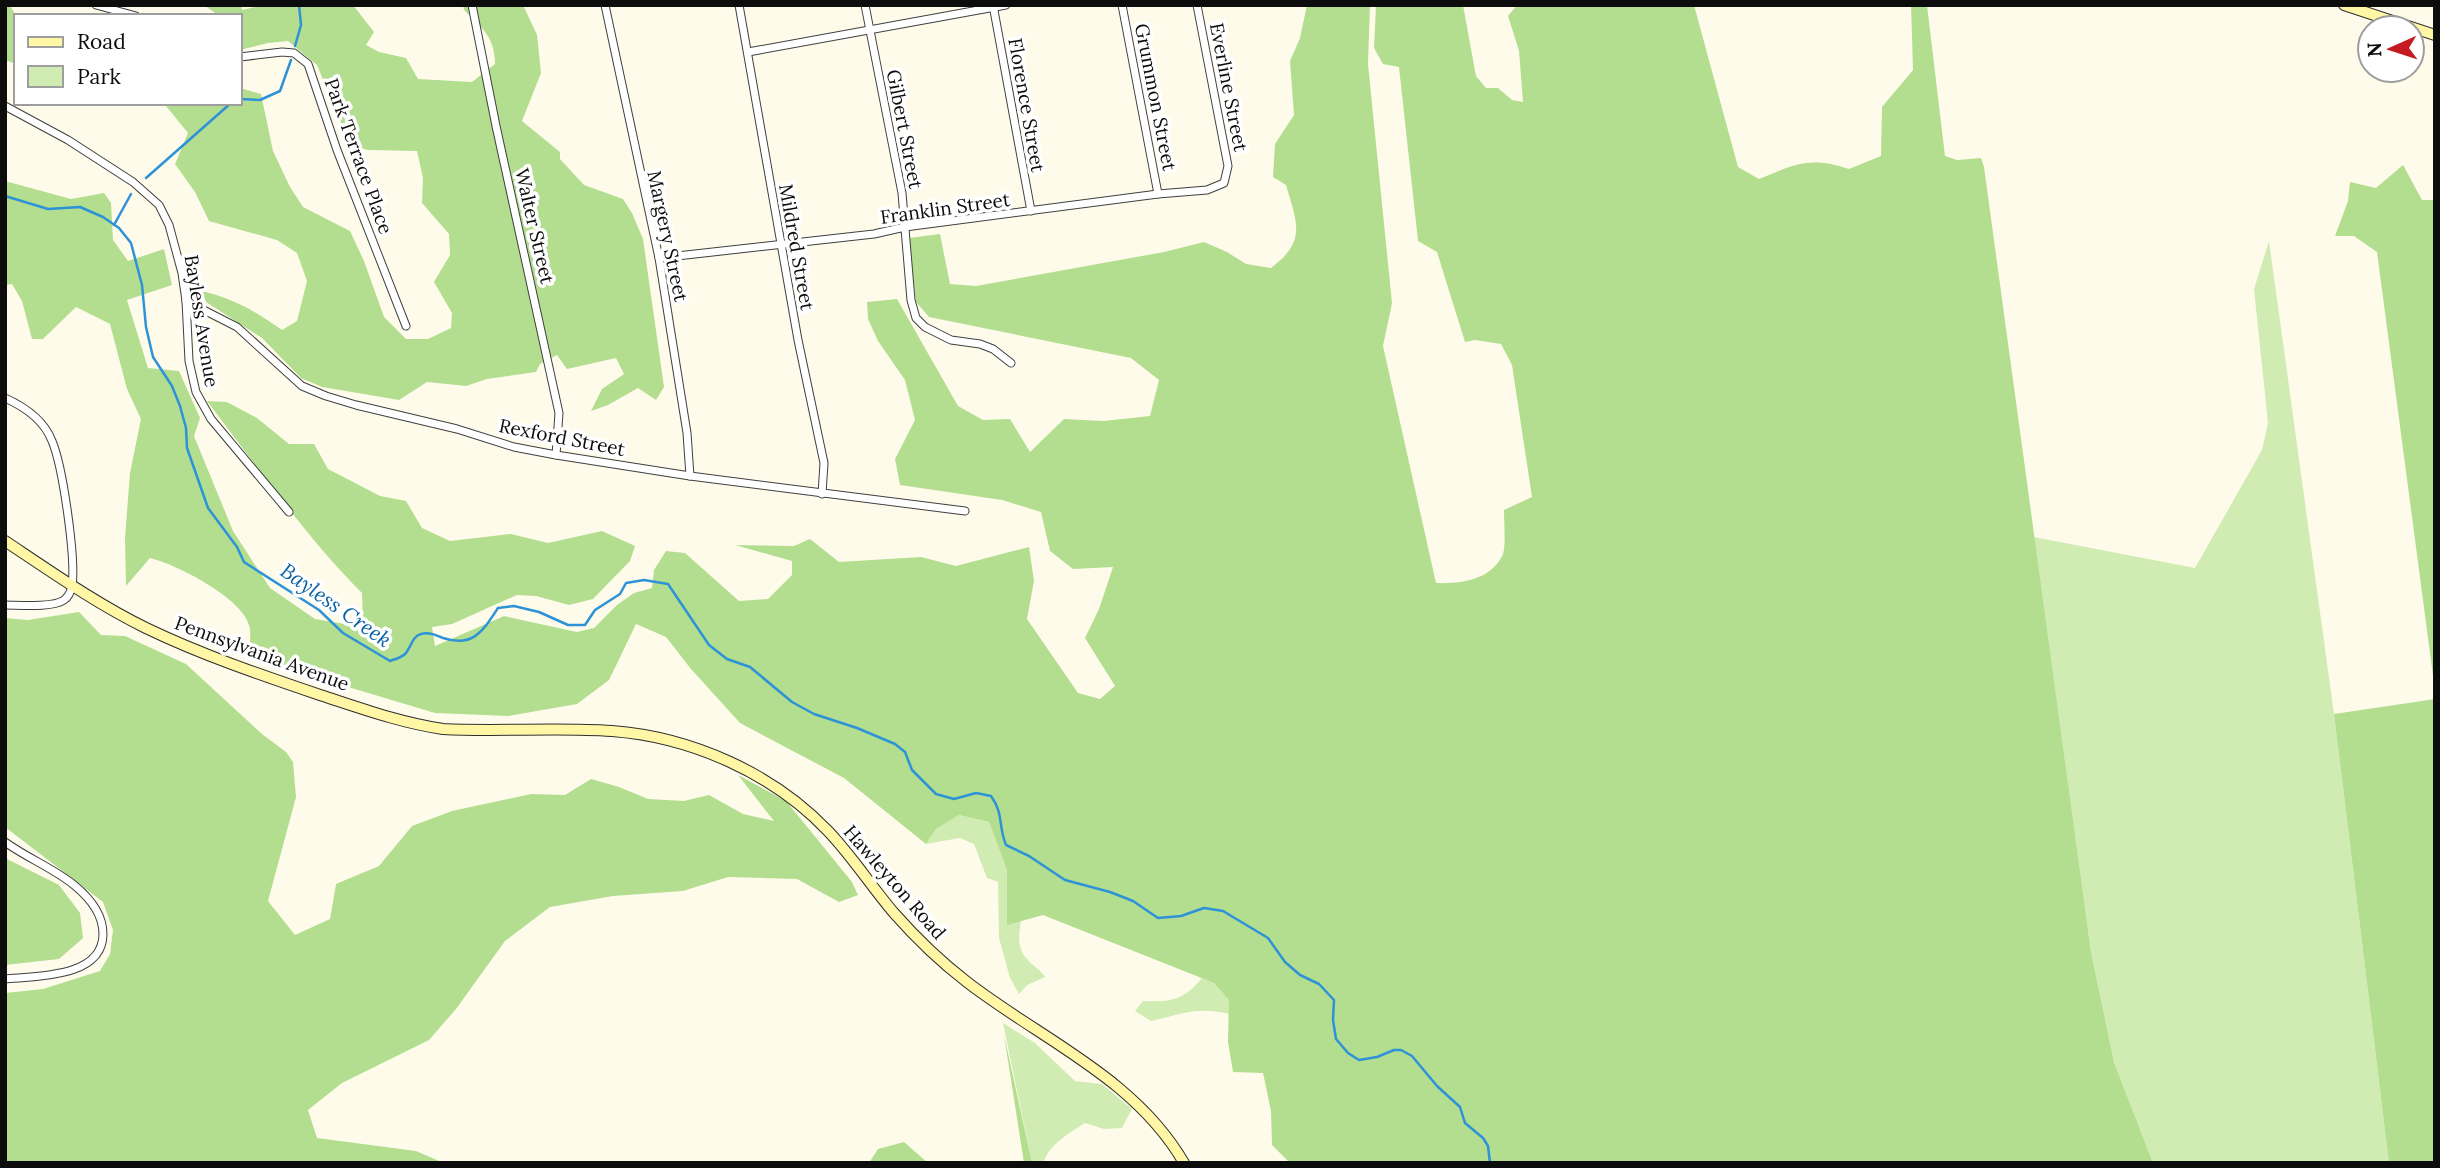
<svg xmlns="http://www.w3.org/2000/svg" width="2440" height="1168" font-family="Lora,serif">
	<rect width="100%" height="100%" fill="#fffbeb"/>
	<!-- green -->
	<g fill="#d0ecb2">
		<path d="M2269,241L2334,714L2389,1163H2153L2114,1062L2091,952L2034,537L2195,568L2262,450L2268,423L2254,289Z"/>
		<path d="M959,815L989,822L1007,870V924L1021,920C1019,935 1016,948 1028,960C1034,967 1040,969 1045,977L1027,985L1019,994L1010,978L999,938L998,882L987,878L974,844L960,838L926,844L936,829Z"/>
		<path d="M1202,978L1214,983L1229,1000V1014C1197,1006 1182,1014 1151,1021L1135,1011L1143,1001C1171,1002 1183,1001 1202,978Z"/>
		<path d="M1003,1023L1035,1043L1075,1081L1102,1084L1132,1109L1122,1128L1104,1129L1085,1123C1068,1134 1051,1143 1043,1163H1032Z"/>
	</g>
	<!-- forest -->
	<g fill="#b3de90">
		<path d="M5,5H10L16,16V64L5,60Z"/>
		<path d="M204,5H241L242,10L264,5H353L374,32L366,45L379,52L406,58L418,79L472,82L495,64C495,37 482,28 464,10L463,5H523L537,35L541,73L522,121L560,152V159L584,185L623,199L632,213L643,239L664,387L656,400L638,388L608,405L591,411L602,389L624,374L616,358L567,369L557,355L540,364L536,372L487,379L466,386L427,382L399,400L322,387L301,378L262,338L206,302L202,291C237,300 253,310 282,330L297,321L307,281L297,253L277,240L209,221L195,192L175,164L188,133L166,106L160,103H240V88L261,94L273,151L290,187L303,207L350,231L364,261L384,317L406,339H428L451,328L452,313L434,282L450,255L449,234L422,203L423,178L417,151L368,150L350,145L317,65L288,41L268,43L240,50V16H215V13Z"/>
		<path d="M1307,5H1370L1368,64L1392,303L1383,346L1436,583C1460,584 1492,580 1503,554C1506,545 1504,521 1504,510L1532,497L1512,365L1501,344L1475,340L1465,342L1437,252L1418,241L1399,67L1383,64L1374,48L1376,5H1463L1476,76L1486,88H1498L1512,100L1523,102L1519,51L1508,16L1517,5H1694L1738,167L1759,179C1795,164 1811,156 1849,169L1881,156L1882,107L1913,70L1911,5H1927L1945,156L1957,160L1981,158L1984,167L2091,952L2114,1062L2153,1163H1290L1272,1145L1271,1111L1263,1073L1233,1072L1228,1042L1229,1000L1214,983L1043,915L1007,925V870L989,822L959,815L936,829L926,844L844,778L740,723L691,669L666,637L636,624L609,680L577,704L508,716L435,713L288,669L249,653C249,645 252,633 249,625C242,598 176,564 150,558L126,586L125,538L130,473L141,419L127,389L110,324L76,307L43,339H32L22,301L12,284L5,285V181L71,199L104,193L111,203L113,240L128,261L164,249L172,285L127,300L148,368L179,371L200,418L194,436L233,531L270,588L315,619L363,627L362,593C304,535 257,466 207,401L227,402L257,418L289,444H314L328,469L380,496L406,501L422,528L450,541L511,534L548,543L602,531L635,546L630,561L593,599L569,605L536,596L517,595L452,624L432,627L435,646L504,616L577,632L594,628L617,605L634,593L652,588L654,570L666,551L685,553L739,601L768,599L792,575V561L735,545L794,546L810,539L839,562L921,557L956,566L1029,547L1034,581L1027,619L1078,693L1100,699L1115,686L1085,638L1099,609L1113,567L1073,569L1050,551L1041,512L1002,500L900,485L895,459L915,420L905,380L878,341L868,319L867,302L897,299L958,406L983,420L1010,419L1030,452L1064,419L1103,421L1150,416L1159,380L1131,358L929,317L916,302L909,238L940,234L950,284L976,286L1164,252L1204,242L1227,252L1246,264L1271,268C1307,241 1297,223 1286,185L1273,177L1275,144L1294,115L1290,61L1300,38Z"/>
		<path d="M2403,165L2422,200H2435V691L2377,252L2354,236H2335L2348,201L2350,182L2376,188Z"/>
		<path d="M79,612L101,635L125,636L186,664L262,734L286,752L293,762L296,797L268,901L295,935L330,919L336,884L379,866L412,826L452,811L531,794L565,795L591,779L619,787L648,799L684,801L709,795L743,814L774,821L738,775L786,801L852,882L858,895L839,902L797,879L728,877L683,891L613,896L550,907L505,941L456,1009L429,1040L342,1083L308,1110L317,1138L416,1151L444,1163H5V993L43,989L100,971L110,954L113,930L103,902L5,827V618L28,620Z"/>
		<path d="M2435,699V1163H2389L2334,714Z"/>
		<path d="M5,858L59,885L80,913L83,938L59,959L5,965Z"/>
		<path d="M1004,1035L1032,1163H1024Z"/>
		<path d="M904,1142L928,1163H869L878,1149Z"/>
	</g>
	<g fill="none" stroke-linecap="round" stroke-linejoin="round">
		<!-- stream -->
		<g stroke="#2d92d7" stroke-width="2.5">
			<path d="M295,46L301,25L299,5"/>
			<path d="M240,99L260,100L280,91L291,60"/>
			<path d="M146,178L231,103"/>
			<path d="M5,196L48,209L80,207L103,217L119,228L131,243L142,285L146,327L153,357L172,386L180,406L186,428L187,448L208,508L237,547L244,562L319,610L343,633L390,661C395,659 401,658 405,654C411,648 412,636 421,634C429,632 436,635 443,638C473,648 483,631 498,608L514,606L539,612L568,625H585L595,610L620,594L626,583L644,580L668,584L709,645L727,659L750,667L792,702L814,714L857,728L895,744L905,752L912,770L936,794L954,799L976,793L991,796C1004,814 998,826 1006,845L1029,856L1065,880L1110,892L1133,901L1158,918L1181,916L1204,908L1223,911L1268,938L1285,962L1300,975L1319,984L1334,1000L1333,1020L1336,1039L1348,1053L1359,1060L1377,1057L1394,1050H1401L1412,1056L1437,1086L1460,1107L1465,1123L1483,1138L1488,1146L1490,1163"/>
			<path d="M114,225L131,194"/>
		</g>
		<defs>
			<g id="street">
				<path d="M96,5L136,16"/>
				<path d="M472,5L496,126L559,413L556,455"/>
				<path d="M605,5L659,258L687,433L690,476"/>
				<path d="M739,5L798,340L824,463L822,494"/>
				<path d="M865,5L902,193L911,300L916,318L925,327L951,340L980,344L993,349L1011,363"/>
				<path d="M993,5L1031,211"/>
				<path d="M1122,5L1158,194"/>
				<path d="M748,52L1006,5"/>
				<path d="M240,57L282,52L294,53L308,64L337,150L406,326"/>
				<path d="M5,106L68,140L133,182L159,205L169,225L182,273L186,301L189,361L196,392L211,419L289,512"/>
				<path d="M659,258L874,234L905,227L1158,194L1207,190L1224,183L1228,166L1197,5"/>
				<path d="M186,301L237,327L302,386L326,396L356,405L457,429L514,447L556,455L690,476L965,511"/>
				<path d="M5,398C25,407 44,420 52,441C63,467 76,559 72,586C71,591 68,597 64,600C53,608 19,605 5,605"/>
				<path d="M5,842C27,858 53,868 74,885C90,898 103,914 103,934C103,978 36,976 5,979"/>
			</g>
			<g id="secondary">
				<path d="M2344,5L2435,35"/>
				<path d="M5,541C50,571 97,604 146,628C202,655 261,675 320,695C360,708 401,723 443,729C499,732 556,727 612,731C691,737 773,773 828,831C852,856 871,886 894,913C916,938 941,962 967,982C1042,1040 1135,1078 1184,1163"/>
			</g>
		</defs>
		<!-- street casing -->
		<use href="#street" stroke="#3f3f3f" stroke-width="9"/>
		<!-- secondary casing -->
		<use href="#secondary" stroke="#2e2e2e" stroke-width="12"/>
		<!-- street -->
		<use href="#street" stroke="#fff" stroke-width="7"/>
		<!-- secondary -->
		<use href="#secondary" stroke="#fff6a6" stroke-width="10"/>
	</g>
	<g text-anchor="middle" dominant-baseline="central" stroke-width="7" stroke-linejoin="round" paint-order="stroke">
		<!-- street labels -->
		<g font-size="19" fill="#0c0c0c" stroke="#fff">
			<text transform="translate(1229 87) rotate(79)">Everline Street</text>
			<text transform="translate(1156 97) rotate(79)">Grummon Street</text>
			<text transform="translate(1027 105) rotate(80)">Florence Street</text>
			<text transform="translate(905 129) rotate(79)">Gilbert Street</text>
			<text transform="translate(359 156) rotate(70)">Park Terrace Place</text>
			<text transform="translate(945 208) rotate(-8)">Franklin Street</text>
			<text transform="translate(535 226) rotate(77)">Walter Street</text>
			<text transform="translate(668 236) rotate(78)">Margery Street</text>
			<text transform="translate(797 247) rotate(80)">Mildred Street</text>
			<text transform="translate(202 321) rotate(81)">Bayless Avenue</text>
			<text transform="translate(562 437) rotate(11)">Rexford Street</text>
			<text transform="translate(262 653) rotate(20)">Pennsylvania Avenue</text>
			<text transform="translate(895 882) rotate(49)">Hawleyton Road</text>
		</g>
		<!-- water labels -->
		<g font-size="21" font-style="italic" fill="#0d62a6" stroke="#fff">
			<text transform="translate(336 605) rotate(35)">Bayless Creek</text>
		</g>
	</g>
	<!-- border -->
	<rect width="2440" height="1168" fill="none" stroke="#0c0c0c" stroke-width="14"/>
	<!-- legend -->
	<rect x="14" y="14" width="228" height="91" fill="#ffffff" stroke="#9e9e9e" stroke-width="2"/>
	<rect x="28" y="37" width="35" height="10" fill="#fff6a6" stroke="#9e9e9e" stroke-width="2"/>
	<text x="77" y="49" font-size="21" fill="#0c0c0c">Road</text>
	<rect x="28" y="66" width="35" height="21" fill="#d0ecb2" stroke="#9e9e9e" stroke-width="2"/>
	<text x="77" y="84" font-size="21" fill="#0c0c0c">Park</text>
	<!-- north arrow -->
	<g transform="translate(2391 49) rotate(267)"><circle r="33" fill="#ffffff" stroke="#9e9e9e" stroke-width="2"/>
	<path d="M0-5L12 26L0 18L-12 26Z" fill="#c61a22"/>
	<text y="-10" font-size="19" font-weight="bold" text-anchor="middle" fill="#0c0c0c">N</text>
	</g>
</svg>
